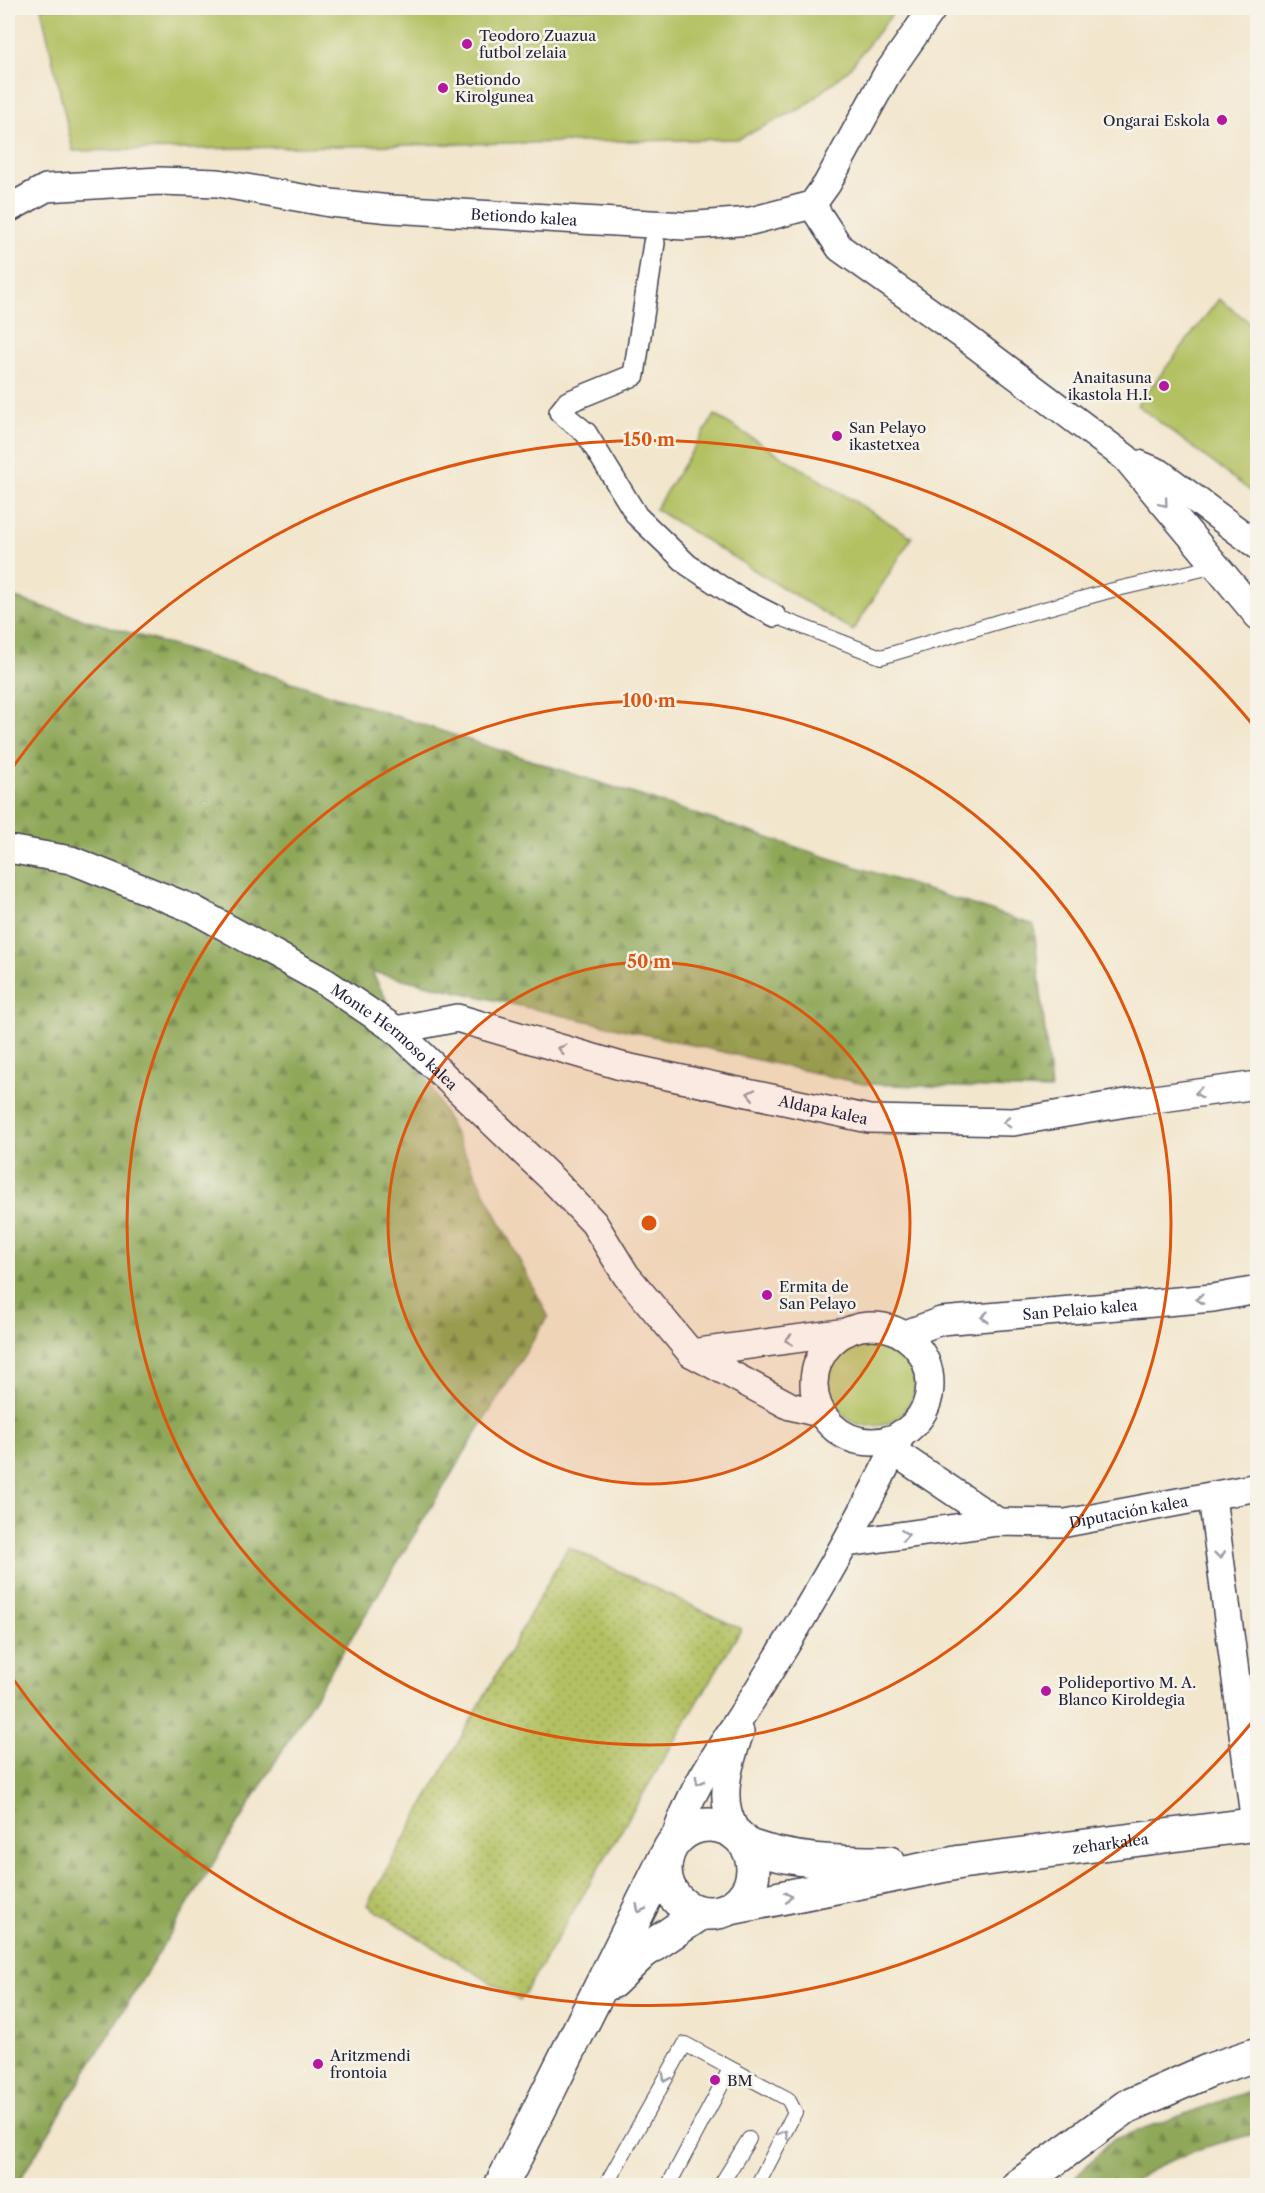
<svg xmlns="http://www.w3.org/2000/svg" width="1265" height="2193" font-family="'Libre Caslon Text',serif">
	<defs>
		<pattern id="grass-dots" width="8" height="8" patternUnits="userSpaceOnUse" patternTransform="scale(1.5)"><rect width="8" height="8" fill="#b4c163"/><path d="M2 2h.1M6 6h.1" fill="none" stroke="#929c53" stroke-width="1.8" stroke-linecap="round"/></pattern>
		<pattern id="forest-firs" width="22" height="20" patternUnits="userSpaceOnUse" patternTransform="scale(1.5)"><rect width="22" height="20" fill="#8fa759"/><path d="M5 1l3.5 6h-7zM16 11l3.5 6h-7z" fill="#74884b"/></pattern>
	</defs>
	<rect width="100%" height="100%" fill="#f7f3e8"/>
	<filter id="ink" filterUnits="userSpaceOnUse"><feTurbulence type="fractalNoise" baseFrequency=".0167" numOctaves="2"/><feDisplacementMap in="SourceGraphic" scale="12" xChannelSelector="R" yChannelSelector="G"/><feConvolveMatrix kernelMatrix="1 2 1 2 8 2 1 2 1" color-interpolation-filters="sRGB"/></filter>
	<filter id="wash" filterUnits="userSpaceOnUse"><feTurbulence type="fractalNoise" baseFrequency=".008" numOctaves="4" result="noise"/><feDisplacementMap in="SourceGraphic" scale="24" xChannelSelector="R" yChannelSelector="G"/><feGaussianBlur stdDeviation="1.35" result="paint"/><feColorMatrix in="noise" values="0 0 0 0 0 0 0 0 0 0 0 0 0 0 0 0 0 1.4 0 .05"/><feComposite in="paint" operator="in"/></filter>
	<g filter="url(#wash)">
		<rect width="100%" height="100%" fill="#f2e6cd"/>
		<!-- grass -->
		<path fill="url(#grass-dots)" stroke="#6b724f" stroke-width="1.5" d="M568,1547L741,1629L520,2001L367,1905Z"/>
		<!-- forest -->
		<g fill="url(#forest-firs)" stroke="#58644a" stroke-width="1.5">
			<path d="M8,596L283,679L1034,925L1051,1090L863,1084L372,972L548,1316L16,2186L8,2185Z"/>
			<path d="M1257,2088V2133L1202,2148L1158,2166L1128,2185H1068L1112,2140Z"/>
		</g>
		<!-- garden -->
		<g fill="#b4c163" stroke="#6b724f" stroke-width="1.5">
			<path d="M41,8H897L849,69L804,107L738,139L73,151Z"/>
			<path d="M1219,299L1257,328V496L1137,405Z"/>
			<path d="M715,415L912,537L853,631L655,509Z"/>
			<circle cx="872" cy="1383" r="43"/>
		</g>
	</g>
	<g filter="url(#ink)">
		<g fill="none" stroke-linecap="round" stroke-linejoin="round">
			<defs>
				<g id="service">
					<path d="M775,616L881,657L1001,621L1109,591L1216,566"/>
					<path d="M616,2186L608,2181L685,2044L788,2099L795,2112L757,2186"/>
					<path d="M668,2186L730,2069"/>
					<path d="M720,2186L749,2139"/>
				</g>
				<path id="pedestrian" d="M654,243L634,375L568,402L560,412L586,433L637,516L688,565L732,594L775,616"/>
				<g id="minor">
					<path d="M812,205L840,248L961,334L1126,458L1258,616"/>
					<path id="s1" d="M8,209L46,188L159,181L218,183L330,203L391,209L685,226L751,221L812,205L827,184L887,74L933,8"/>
					<path d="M1138,464L1160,473L1258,546"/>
					<path id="s2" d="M8,849L71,860L193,909L325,982L396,1030L553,1180L594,1223L626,1275L691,1353L790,1406L822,1414"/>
					<path id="s3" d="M396,1030L457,1018L621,1066L869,1119L1013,1122L1132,1102L1258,1085"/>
					<circle cx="872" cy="1384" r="58"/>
					<path id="s4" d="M903,1335L941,1321L1213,1298L1258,1290"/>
					<path d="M691,1353L847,1332"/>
					<path d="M893,1451L998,1522"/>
					<path d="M1212,1497L1255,1824"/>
					<path id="s5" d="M847,1543L998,1522L1066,1523L1258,1487"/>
					<path d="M737,1835C734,1827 730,1820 728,1812C721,1786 732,1756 740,1732"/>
					<path d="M673,1843C692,1784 722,1747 754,1696C808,1611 859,1524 902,1433"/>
				</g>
				<g id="tertiary">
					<circle cx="709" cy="1869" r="44"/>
					<path d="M746,1845C792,1862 840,1863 889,1863"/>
					<path id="s6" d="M730,1908L961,1862L1258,1824"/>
					<path d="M612,1982L643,1952L701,1913"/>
					<path d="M501,2186L666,1856"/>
					<path d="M1018,2186L1126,2107L1210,2070L1258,2054"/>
				</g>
			</defs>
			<!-- service casing -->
			<use href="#service" stroke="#413f51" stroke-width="16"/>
			<!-- pedestrian casing -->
			<use href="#pedestrian" stroke="#413f51" stroke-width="24"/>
			<!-- minor casing -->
			<use href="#minor" stroke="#413f51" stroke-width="30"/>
			<!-- tertiary casing -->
			<use href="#tertiary" stroke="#413f51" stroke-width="36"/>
			<!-- service -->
			<use href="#service" stroke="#fff" stroke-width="14"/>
			<!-- pedestrian -->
			<use href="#pedestrian" stroke="#fff" stroke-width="21"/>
			<!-- minor -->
			<use href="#minor" stroke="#fff" stroke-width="27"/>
			<!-- tertiary -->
			<use href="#tertiary" stroke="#fff" stroke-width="33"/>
		</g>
		<!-- one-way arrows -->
		<defs><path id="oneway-chevron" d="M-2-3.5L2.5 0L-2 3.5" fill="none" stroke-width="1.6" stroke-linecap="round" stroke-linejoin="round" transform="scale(1.5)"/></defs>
		<g stroke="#9c9ca7">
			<use href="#oneway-chevron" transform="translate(1164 503) rotate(50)"/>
			<use href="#oneway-chevron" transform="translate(562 1049) rotate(-164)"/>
			<use href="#oneway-chevron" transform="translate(1199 1093) rotate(173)"/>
			<use href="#oneway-chevron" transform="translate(751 1094) rotate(-168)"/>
			<use href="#oneway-chevron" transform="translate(1007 1122) rotate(179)"/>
			<use href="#oneway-chevron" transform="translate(1200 1299) rotate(175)"/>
			<use href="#oneway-chevron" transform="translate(985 1317) rotate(175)"/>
			<use href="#oneway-chevron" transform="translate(789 1340) rotate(172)"/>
			<use href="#oneway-chevron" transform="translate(905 1535) rotate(-8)"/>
			<use href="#oneway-chevron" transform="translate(1220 1555) rotate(83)"/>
			<use href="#oneway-chevron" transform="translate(699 1781) rotate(118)"/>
			<use href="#oneway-chevron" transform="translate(788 1897) rotate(-11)"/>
			<use href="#oneway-chevron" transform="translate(640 1909) rotate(116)"/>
			<use href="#oneway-chevron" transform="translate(666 2078) rotate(119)"/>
			<use href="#oneway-chevron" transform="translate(784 2134) rotate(-62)"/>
		</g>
	</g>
	<!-- distance rings -->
	<circle cx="649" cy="1223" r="261" fill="#de560e" fill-opacity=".12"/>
	<g fill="none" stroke="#de560e" stroke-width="3">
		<circle cx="649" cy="1223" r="261"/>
		<circle cx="649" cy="1223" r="522"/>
		<path d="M1253 1721A783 783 0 0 1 8 1672M8 774A783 783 0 0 1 1253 725"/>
	</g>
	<!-- markers -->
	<g fill="#b5179e" stroke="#f7f3e8" stroke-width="2">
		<circle cx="467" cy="44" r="6"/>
		<circle cx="443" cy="88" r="6"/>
		<circle cx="1222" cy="120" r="6"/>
		<circle cx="1164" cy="386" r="6"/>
		<circle cx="837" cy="436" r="6"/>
		<circle cx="767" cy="1295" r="6"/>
		<circle cx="1046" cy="1691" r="6"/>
		<circle cx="318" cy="2064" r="6"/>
		<circle cx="715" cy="2080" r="6"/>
	</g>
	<g text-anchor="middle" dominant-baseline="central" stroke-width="5" stroke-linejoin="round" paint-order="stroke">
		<!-- poi labels -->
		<g font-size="15" fill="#22223b" stroke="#f7f3e8" text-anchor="start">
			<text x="479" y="35">Teodoro Zuazua<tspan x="479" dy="17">futbol zelaia</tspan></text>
			<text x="455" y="79">Betiondo<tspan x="455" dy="17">Kirolgunea</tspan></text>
			<text x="1210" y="120" text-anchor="end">Ongarai Eskola</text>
			<text x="1152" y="377" text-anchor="end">Anaitasuna<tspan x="1152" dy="17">ikastola H.I.</tspan></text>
			<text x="849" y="427">San Pelayo<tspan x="849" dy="17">ikastetxea</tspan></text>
			<text x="779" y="1286">Ermita de<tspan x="779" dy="17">San Pelayo</tspan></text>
			<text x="1058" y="1682">Polideportivo M. A.<tspan x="1058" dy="17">Blanco Kiroldegia</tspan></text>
			<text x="330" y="2055">Aritzmendi<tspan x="330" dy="17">frontoia</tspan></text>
			<text x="727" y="2080">BM</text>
		</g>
		<!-- street labels -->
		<g font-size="15" fill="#22223b" stroke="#f7f3e8">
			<text stroke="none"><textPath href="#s1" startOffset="524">Betiondo kalea</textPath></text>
			<text stroke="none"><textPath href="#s2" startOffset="435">Monte Hermoso kalea</textPath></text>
			<text stroke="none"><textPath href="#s3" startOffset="440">Aldapa kalea</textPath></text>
			<text stroke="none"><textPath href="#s4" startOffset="180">San Pelaio kalea</textPath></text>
			<text stroke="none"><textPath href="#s5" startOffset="284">Diputación kalea</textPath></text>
			<text stroke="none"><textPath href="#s6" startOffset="386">zeharkalea</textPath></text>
		</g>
	</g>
	<circle cx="649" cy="1223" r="9" fill="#de560e" stroke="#f7f3e8" stroke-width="3"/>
	<g font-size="18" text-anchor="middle" font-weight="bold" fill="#de560e" stroke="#f7f3e8" stroke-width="5" stroke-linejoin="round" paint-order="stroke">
		<text x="649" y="446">150 m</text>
		<text x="649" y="707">100 m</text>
		<text x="649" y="968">50 m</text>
	</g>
	<!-- margin -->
	<rect width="1265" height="2193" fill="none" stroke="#f7f3e8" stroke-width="30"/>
</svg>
